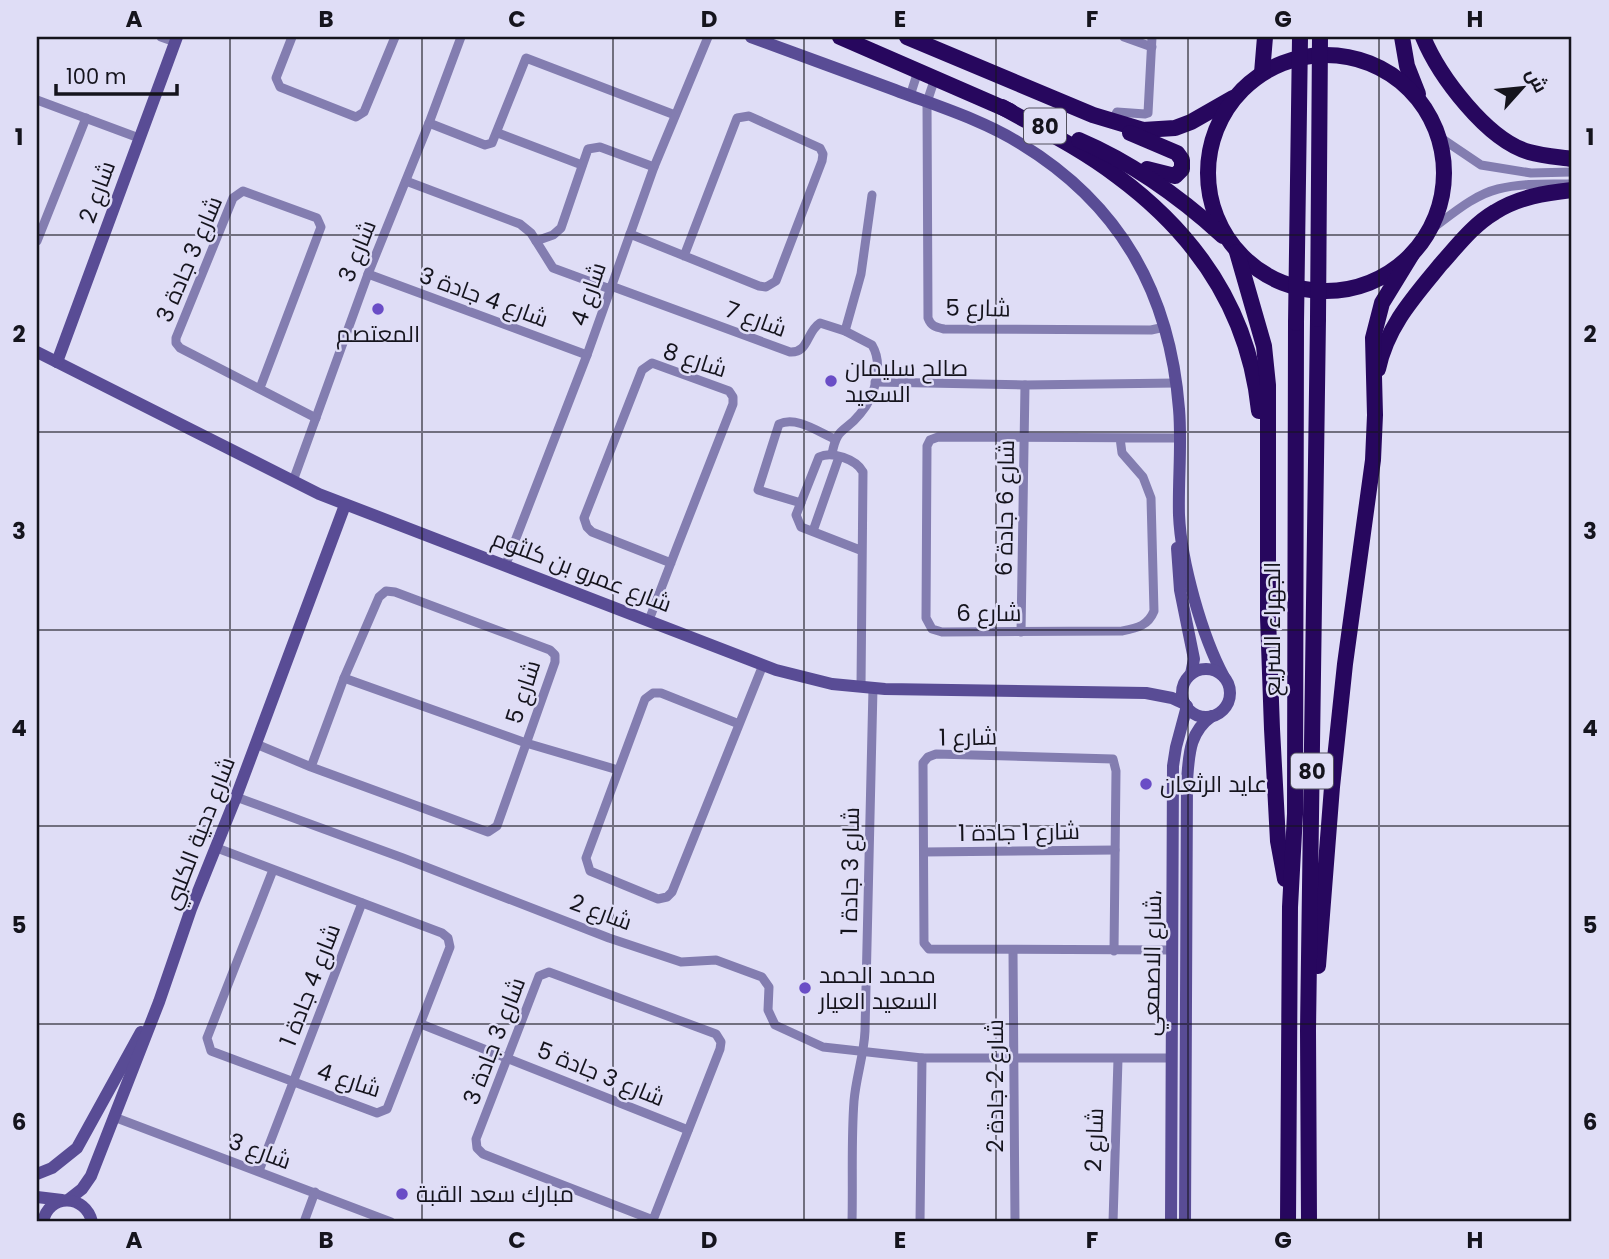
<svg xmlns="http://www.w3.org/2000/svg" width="1609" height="1259" font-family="Poppins,Cairo,sans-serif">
	<rect width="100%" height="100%" fill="#dfddf6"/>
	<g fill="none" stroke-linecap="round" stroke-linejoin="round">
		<!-- street -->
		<g stroke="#837db0" stroke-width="9">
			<path d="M161,37L175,42"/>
			<path d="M292,37L276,78L280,87L356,117L364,112L395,37"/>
			<path d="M1124,37L1152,47"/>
			<path d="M935,78L927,102L928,318C931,326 935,327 944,329L1151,330L1165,327"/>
			<path d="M910,96L918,71"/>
			<path d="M37,100L139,138"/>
			<path d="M1112,121L1117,112L1145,114L1148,113L1152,37"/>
			<path d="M429,123L485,145L492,143L526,58L675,115"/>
			<path d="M498,133L582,165"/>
			<path d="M1438,136L1481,165L1531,173L1572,172"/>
			<path d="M406,181L520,224L531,233L553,268L610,289"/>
			<path d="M1429,231C1450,216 1473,195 1498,189C1521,183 1545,184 1569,184"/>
			<path d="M630,234L759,286L766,287L776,281L822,161L823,154L820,148L749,116L737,118L684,256"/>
			<path d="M37,241L86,118"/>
			<path d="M536,241L553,235L561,228L588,149L600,147L654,167"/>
			<path d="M368,274L587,355"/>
			<path d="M611,286L790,352C809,353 806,332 820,323L845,331L872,345C884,365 875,397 860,414C845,433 837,426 832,454"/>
			<path d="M845,331L861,274L872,195"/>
			<path d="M875,382L1025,385L1176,383"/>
			<path d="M260,388L321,227L317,218L243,191L233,198L176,338V343L180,348L316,418"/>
			<path d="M1120,438L1122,453L1143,477L1151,498L1154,611C1148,626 1137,628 1122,631L942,632L932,629L926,618L927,446L930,440L938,437L1179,438"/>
			<path d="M293,481L368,274L429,123L461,37"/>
			<path d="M801,503L758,490L779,424C797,416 818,432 835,439"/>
			<path d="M813,531L839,457"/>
			<path d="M860,550L801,527L796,515L819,457C832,451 856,459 863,472L861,687"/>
			<path d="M506,564L587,355L654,167L708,37"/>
			<path d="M649,620L677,547L733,404V397L729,391L652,363L642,370L584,518L587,527L592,532L671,563"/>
			<path d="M1021,632L1025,385"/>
			<path d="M344,678L526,743L618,770"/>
			<path d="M739,724L661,693H653L645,699L586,858L590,871L658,899L667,897L672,892L763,665"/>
			<path d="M256,744L311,767L488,832L497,826L555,662V655L550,650L395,592L386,591L379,597L344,678L311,767"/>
			<path d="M236,797L403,858L609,938L681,962L716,960L762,977L769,987L768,1010L775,1025L823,1047L922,1058H1172"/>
			<path d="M217,848L442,933L448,938L450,947L387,1109L377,1113L211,1051L207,1038L273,870"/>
			<path d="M924,852L1115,850"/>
			<path d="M1013,951L1015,1222"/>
			<path d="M1114,951L1116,771L1113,759L936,754L928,757L923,763L924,943L929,949L1173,950"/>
			<path d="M421,1024L688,1130"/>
			<path d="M114,1117L391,1222"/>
			<path d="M259,1171L362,903"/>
			<path d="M304,1222L315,1192"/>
			<path d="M652,1222L653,1220L720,1049L721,1042L716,1034L549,972L539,976L476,1139L477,1148L483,1154L653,1220"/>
			<path d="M852,1222C853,1182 851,1141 854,1101C856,1077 864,1055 865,1031L873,688"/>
			<path d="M920,1222L922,1058"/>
			<path d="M1113,1222L1118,1059"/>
		</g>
		<!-- secondary -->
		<g stroke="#594c95" stroke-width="12">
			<path d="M751,37C799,55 847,72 895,90C937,106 983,120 1021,144C1121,205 1170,294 1179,409C1182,444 1178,480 1179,515C1181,562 1202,636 1224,677"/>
			<path d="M37,352L319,494L776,670L832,684L885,689L1146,693L1172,698L1185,704"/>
			<path d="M57,362L177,37"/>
			<path d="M1177,548L1180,590L1194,659L1191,674"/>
			<circle cx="1206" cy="693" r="24"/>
			<path d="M37,1174L52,1168L77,1148L141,1032"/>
			<path d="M37,1197L62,1200"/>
			<path d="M68,1200L82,1189L91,1176L159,1002L191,909L236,797L345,505"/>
			<path d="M43,1222C48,1193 86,1194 92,1222"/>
			<path d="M1171,1222L1173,766L1176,747L1187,706"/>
			<path d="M1185,1222L1187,781C1189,755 1189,732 1212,716"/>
		</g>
		<!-- highway -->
		<g stroke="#27075e" stroke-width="16">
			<path d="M840,37L1010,111"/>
			<path d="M907,37L1093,115L1143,130L1175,128L1191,122L1233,98"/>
			<path d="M1402,37L1407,66L1418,94"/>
			<path d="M1423,37C1439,76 1487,140 1529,152C1543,156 1558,157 1572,159"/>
			<circle cx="1326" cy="173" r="118"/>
			<path d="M1262,73L1265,37"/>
			<path d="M1002,107C1041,129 1082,149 1117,176C1197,235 1249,311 1259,411"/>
			<path d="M1130,133L1177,153L1182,160V169L1175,176L1147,169"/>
			<path d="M1079,140C1133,163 1180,197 1223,236"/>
			<path d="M1237,252L1264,346L1268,385V617L1272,729L1278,841L1285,879"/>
			<path d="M1378,369C1387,326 1414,297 1441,264C1458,245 1473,225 1495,212C1519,197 1545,193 1572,190"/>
			<path d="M1318,966L1332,787L1345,664L1373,460L1375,415L1373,338L1382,303L1412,254"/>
			<path d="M1288,1222L1290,907L1295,814L1296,323"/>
			<path d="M1309,1222L1308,1030L1318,319"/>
		</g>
		<!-- highway-bridge -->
		<g stroke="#27075e" stroke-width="16">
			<path d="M1318,319L1320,37"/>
			<path d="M1296,323L1300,38"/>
		</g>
	</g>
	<!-- grid -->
	<path fill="none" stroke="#15141d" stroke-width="2" stroke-opacity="0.55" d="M230,37V1222M422,37V1222M613,37V1222M804,37V1222M996,37V1222M1188,37V1222M1379,37V1222M37,235H1572M37,432H1572M37,630H1572M37,826H1572M37,1024H1572"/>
	<!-- markers -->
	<g fill="#6a4dc6" stroke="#dfddf6" stroke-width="2.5">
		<circle cx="378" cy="309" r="7"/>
		<circle cx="831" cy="381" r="7"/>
		<circle cx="1146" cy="784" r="7"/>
		<circle cx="805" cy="988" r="7"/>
		<circle cx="402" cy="1194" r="7"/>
	</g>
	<g text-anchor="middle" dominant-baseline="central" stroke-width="5" stroke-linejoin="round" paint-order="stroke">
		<!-- shield labels -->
		<g fill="#dfddf6" stroke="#52505e" stroke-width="2">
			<rect x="1024" y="108.5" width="42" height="35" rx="5"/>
			<rect x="1291" y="753.5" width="42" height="35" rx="5"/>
		</g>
		<g font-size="21" font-weight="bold" fill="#15141d">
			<text x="1045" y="126">80</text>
			<text x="1312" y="771">80</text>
		</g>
		<!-- street labels -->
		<g font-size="23" fill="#15141d" stroke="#dfddf6">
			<text transform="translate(97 192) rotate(-70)">شارع 2</text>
			<text transform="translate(357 251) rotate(-68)">شارع 3</text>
			<text transform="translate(189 259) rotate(-67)">شارع 3 جادة 3</text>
			<text transform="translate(588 294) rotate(-71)">شارع 4</text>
			<text transform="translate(484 297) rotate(20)">شارع 4 جادة 3</text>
			<text transform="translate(978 308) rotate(1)">شارع 5</text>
			<text transform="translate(756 319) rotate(20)">شارع 7</text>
			<text transform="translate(695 360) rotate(18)">شارع 8</text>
			<text transform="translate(1005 508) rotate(-89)">شارع 6 جادة 6</text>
			<text transform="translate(582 571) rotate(21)">شارع عمرو بن كلثوم</text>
			<text x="989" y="613">شارع 6</text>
			<text transform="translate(1272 629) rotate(-90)">الجهراء السريع</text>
			<text transform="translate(523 692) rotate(-72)">شارع 5</text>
			<text transform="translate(968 737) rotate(-1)">شارع 1</text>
			<text transform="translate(1019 832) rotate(-1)">شارع 1 جادة 1</text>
			<text transform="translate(199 833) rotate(-69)">شارع دحية الكلبي</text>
			<text transform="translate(850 871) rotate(-89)">شارع 3 جادة 1</text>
			<text transform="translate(601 912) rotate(20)">شارع 2</text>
			<text transform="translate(1152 963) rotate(-89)">شارع الاصمعي،</text>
			<text transform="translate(310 985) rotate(-69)">شارع 4 جادة 1</text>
			<text transform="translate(494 1041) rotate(-69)">شارع 3 جادة 3</text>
			<text transform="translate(601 1074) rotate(22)">شارع 3 جادة 5</text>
			<text transform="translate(349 1080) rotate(18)">شارع 4</text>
			<text transform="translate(995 1086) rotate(-90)">شارع 2 جادة 2</text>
			<text transform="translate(1094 1140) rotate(-88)">شارع 2</text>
			<text transform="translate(260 1151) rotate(20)">شارع 3</text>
		</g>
		<!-- poi labels -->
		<g font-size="23" fill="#15141d" stroke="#dfddf6" text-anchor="start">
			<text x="378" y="334" text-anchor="middle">المعتصم</text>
			<text x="845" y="368">صالح سليمان<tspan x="845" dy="26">السعيد</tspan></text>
			<text x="1160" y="784">عايد الرثعان</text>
			<text x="819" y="975">محمد الحمد<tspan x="819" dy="26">السعيد العيار</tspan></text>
			<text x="416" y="1194">مبارك سعد القبة</text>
		</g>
	</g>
	<!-- border -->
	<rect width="1609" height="1259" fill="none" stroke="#dfddf6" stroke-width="77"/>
	<!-- north arrow -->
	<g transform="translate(1522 88) rotate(63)" stroke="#dfddf6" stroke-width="5" paint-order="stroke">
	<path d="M0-5L12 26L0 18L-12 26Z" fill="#15141d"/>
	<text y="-10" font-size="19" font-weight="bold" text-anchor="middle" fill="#15141d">ش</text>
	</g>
	<!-- scale -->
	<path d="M56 84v10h121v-10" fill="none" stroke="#15141d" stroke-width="3.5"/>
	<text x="66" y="84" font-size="21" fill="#15141d" stroke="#dfddf6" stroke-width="5" paint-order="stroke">100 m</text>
	<rect x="38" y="38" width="1532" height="1182" fill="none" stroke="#15141d" stroke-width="2.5"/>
	<g font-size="23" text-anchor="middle" font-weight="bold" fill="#15141d">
		<text x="134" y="27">A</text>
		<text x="326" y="27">B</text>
		<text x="517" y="27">C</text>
		<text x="709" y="27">D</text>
		<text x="900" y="27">E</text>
		<text x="1092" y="27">F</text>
		<text x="1283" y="27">G</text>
		<text x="1475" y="27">H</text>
		<text x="19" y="145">1</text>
		<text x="1590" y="145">1</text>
		<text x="19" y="342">2</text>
		<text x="1590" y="342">2</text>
		<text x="19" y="539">3</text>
		<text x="1590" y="539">3</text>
		<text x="19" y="736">4</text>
		<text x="1590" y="736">4</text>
		<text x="19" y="933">5</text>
		<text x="1590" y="933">5</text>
		<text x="19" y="1130">6</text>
		<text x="1590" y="1130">6</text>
		<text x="134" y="1248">A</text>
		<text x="326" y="1248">B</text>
		<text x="517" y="1248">C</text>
		<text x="709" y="1248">D</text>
		<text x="900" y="1248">E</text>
		<text x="1092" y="1248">F</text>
		<text x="1283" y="1248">G</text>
		<text x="1475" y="1248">H</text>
	</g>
</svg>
